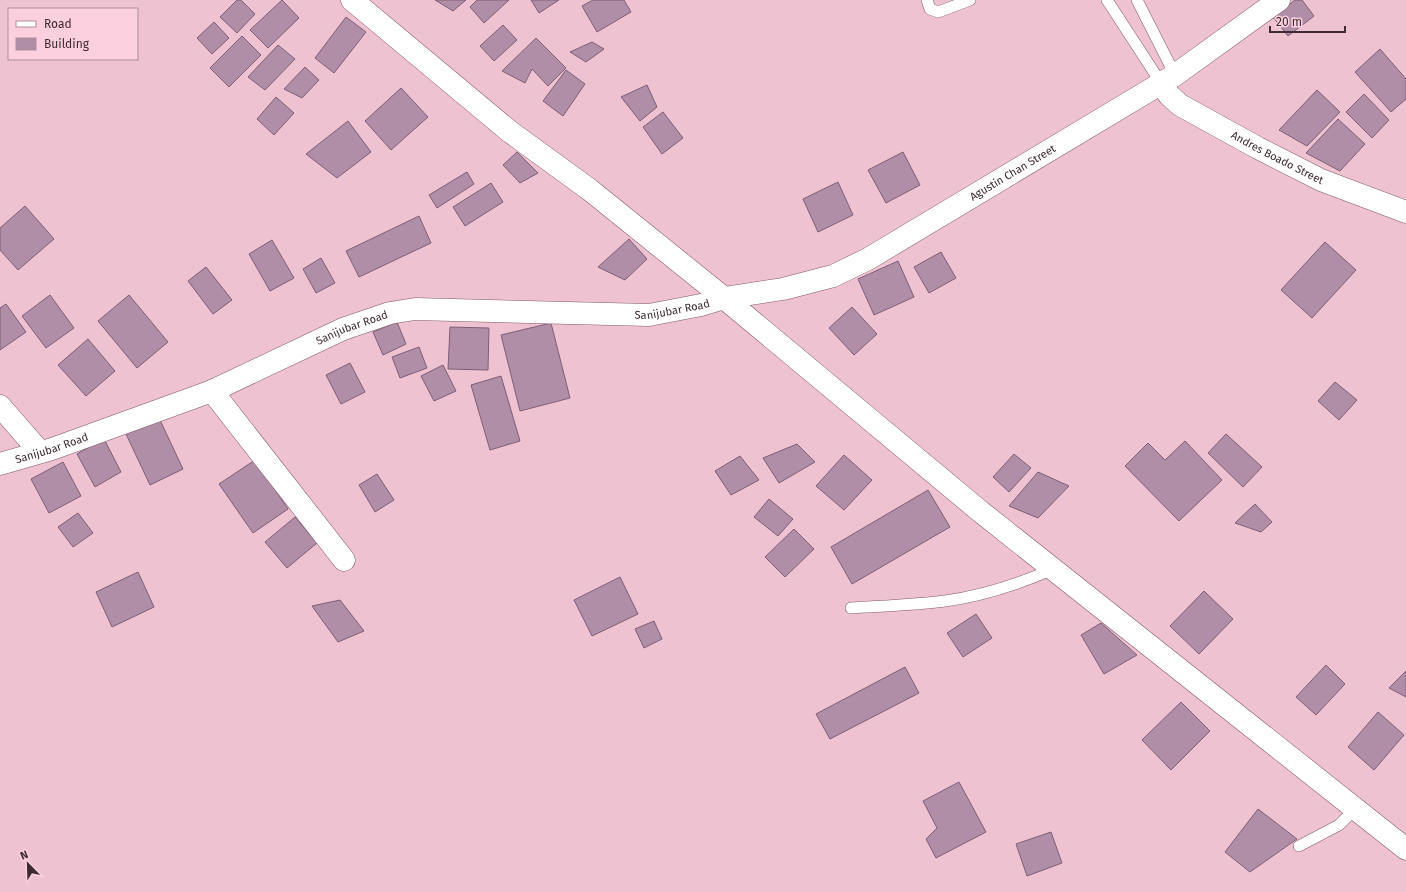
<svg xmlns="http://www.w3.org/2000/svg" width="1406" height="892" font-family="'Fira Sans',sans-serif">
	<rect width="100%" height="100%" fill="#eec2d1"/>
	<!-- building -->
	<g fill="#b08ea7" stroke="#7e5e75">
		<path d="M237,0H241L255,14L237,33L220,17Z"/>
		<path d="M282,0L299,18L268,48L250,30Z"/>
		<path d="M435,0H466L453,11Z"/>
		<path d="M477,0H509L484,23L470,7Z"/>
		<path d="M531,0H559L539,13Z"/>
		<path d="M593,0H624L631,12L597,32L582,6Z"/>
		<path d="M1295,0H1302L1314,16L1288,36L1273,17Z"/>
		<path d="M346,17L366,32L334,73L315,58Z"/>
		<path d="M214,22L229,38L212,54L197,38Z"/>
		<path d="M503,25L517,40L494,61L480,46Z"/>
		<path d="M242,36L261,55L229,87L210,68Z"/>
		<path d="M536,38L566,68L548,86L532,69L525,83L502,71Z"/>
		<path d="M592,42L604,49L586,62L570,52Z"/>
		<path d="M278,45L295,59L265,90L248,77Z"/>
		<path d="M1380,49L1406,79V99L1391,112L1355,72Z"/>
		<path d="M305,67L319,80L302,98L284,89Z"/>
		<path d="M566,70L585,84L563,116L543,101Z"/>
		<path d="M647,85L657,107L640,121L621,97Z"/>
		<path d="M401,88L428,117L391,150L365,121Z"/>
		<path d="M1317,90L1340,112L1307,146L1279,130Z"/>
		<path d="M1364,94L1389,120L1372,138L1346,112Z"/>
		<path d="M276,97L294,113L274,135L257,119Z"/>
		<path d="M663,112L683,138L662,154L643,127Z"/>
		<path d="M1338,119L1365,144L1340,171L1306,153Z"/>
		<path d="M348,121L371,152L337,178L306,154Z"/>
		<path d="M517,152L538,173L520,183L503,165Z"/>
		<path d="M903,152L920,185L886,203L868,170Z"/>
		<path d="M467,172L474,184L437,208L429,195Z"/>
		<path d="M838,182L853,215L818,232L803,199Z"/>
		<path d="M491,183L503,202L465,226L453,207Z"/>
		<path d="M25,206L54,239L18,270L0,250V228Z"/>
		<path d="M419,216L431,243L359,277L346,251Z"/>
		<path d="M629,239L647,259L625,280L598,267Z"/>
		<path d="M272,240L294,278L270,291L249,254Z"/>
		<path d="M1325,242L1356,270L1312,318L1281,290Z"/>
		<path d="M941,252L956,278L929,293L914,267Z"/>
		<path d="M321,258L335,283L316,293L303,269Z"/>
		<path d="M898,261L914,297L874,315L858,279Z"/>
		<path d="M206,267L232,300L213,314L188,281Z"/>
		<path d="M50,295L74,328L46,348L22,316Z"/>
		<path d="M129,295L168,342L137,368L98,321Z"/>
		<path d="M6,304L26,332L0,350V308Z"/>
		<path d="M852,307L877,334L854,355L829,328Z"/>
		<path d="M397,322L406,344L383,355L373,332Z"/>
		<path d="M551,323L570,398L520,411L501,335Z"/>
		<path d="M450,327L489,328L488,370L448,369Z"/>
		<path d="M88,339L115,371L86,396L58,365Z"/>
		<path d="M419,347L427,368L400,378L392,357Z"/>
		<path d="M350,363L365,392L341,404L326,375Z"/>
		<path d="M443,365L456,391L434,401L421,376Z"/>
		<path d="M501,376L520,441L490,450L471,385Z"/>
		<path d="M1335,382L1357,400L1339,420L1318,401Z"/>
		<path d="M159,418L183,469L150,485L126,434Z"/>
		<path d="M1226,434L1262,467L1243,487L1208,453Z"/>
		<path d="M104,439L121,472L95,487L77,454Z"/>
		<path d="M1185,441L1222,480L1179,521L1125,466L1148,443L1165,460Z"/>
		<path d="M797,444L815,462L779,483L763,458Z"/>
		<path d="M1014,454L1031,468L1009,492L993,477Z"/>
		<path d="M844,455L872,480L844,510L816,486Z"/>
		<path d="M740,456L759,480L731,495L715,471Z"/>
		<path d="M255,460L288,509L253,533L219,484Z"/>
		<path d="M63,462L81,496L49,513L31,479Z"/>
		<path d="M1038,472L1069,486L1038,518L1009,506Z"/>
		<path d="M377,474L394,500L375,512L359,485Z"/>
		<path d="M928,490L950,527L852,584L831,547Z"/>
		<path d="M769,499L793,519L778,536L754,517Z"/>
		<path d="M1255,504L1272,522L1261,532L1235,523Z"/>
		<path d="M78,513L93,533L73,547L58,527Z"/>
		<path d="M295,517L317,543L287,568L265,542Z"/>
		<path d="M794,529L814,549L785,577L765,557Z"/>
		<path d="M138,572L154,607L112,627L96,592Z"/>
		<path d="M620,577L638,614L592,636L574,600Z"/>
		<path d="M1204,591L1233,619L1199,654L1170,626Z"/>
		<path d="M340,600L364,631L338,642L312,606Z"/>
		<path d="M976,614L992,638L963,657L947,633Z"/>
		<path d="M654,621L662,639L644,648L635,629Z"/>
		<path d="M1101,623L1137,655L1104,674L1081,635Z"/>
		<path d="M1326,665L1345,684L1316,715L1296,697Z"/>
		<path d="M905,667L919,693L830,739L816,714Z"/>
		<path d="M1406,671V697L1389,688Z"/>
		<path d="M1181,702L1210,731L1171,770L1142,740Z"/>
		<path d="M1378,712L1404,735L1374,770L1348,747Z"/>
		<path d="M959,782L986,832L936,858L926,839L937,828L923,801Z"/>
		<path d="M1258,809L1297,839L1250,872L1225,852Z"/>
		<path d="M1051,832L1062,863L1027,876L1016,844Z"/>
	</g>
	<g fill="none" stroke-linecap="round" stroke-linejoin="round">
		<defs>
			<g id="service">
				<path d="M927,0L930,9L938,12L970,0"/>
				<path d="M1107,0L1161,83"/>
				<path d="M1137,0L1175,75"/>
				<path d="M851,608C882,606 914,605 945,601C982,596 1019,584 1053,569"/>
				<path d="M1299,846L1339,825L1355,809"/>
			</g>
			<g id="minor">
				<path d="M352,0L509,131L590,190L724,298L981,512L1406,849"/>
				<path id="s1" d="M1161,83L1169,95L1180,105L1258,148L1321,180L1406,212"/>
				<path d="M212,391L344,560"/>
				<path d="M0,406L40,452"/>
				<path id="s2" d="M0,464L52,449L212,391L343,329L390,313L415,309L649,315L701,305L724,298L783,289L833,276L868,259L1175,75L1279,0"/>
			</g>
		</defs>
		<!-- service casing -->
		<use href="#service" stroke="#7f5967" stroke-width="12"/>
		<!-- minor casing -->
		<use href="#minor" stroke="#7f5967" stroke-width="23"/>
		<!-- service -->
		<use href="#service" stroke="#fff" stroke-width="11"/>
		<!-- minor -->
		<use href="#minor" stroke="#fff" stroke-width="22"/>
	</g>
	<g text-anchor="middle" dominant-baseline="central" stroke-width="3" stroke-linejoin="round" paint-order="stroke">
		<!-- street labels -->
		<g font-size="11" fill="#3c2b31" stroke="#fccfde">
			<text stroke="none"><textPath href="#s1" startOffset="140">Andres Boado Street</textPath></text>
			<text stroke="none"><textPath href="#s2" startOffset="1074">Agustin Chan Street</textPath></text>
			<text stroke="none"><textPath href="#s2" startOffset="702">Sanijubar Road</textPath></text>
			<text stroke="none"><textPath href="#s2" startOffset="378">Sanijubar Road</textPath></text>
			<text stroke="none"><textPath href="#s2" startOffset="54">Sanijubar Road</textPath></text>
		</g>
	</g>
	<!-- legend -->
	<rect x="8" y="8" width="130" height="52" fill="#fccfde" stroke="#af8d99"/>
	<rect x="16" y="21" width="20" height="6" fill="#ffffff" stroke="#af8d99"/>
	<text x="44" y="28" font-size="12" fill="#3c2b31">Road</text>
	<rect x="16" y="38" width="20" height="12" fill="#b08ea7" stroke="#af8d99"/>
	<text x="44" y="48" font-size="12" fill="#3c2b31">Building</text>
	<!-- north arrow -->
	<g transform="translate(28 864) rotate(337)" stroke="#fccfde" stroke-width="3" paint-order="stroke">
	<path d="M0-3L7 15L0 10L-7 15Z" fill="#3c2b31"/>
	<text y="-6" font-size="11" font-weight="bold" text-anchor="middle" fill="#3c2b31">N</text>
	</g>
	<!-- scale -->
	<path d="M1270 26v6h75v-6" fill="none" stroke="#3c2b31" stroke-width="2"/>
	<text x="1276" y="26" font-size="12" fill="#3c2b31" stroke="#fccfde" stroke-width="3" paint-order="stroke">20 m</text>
</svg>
